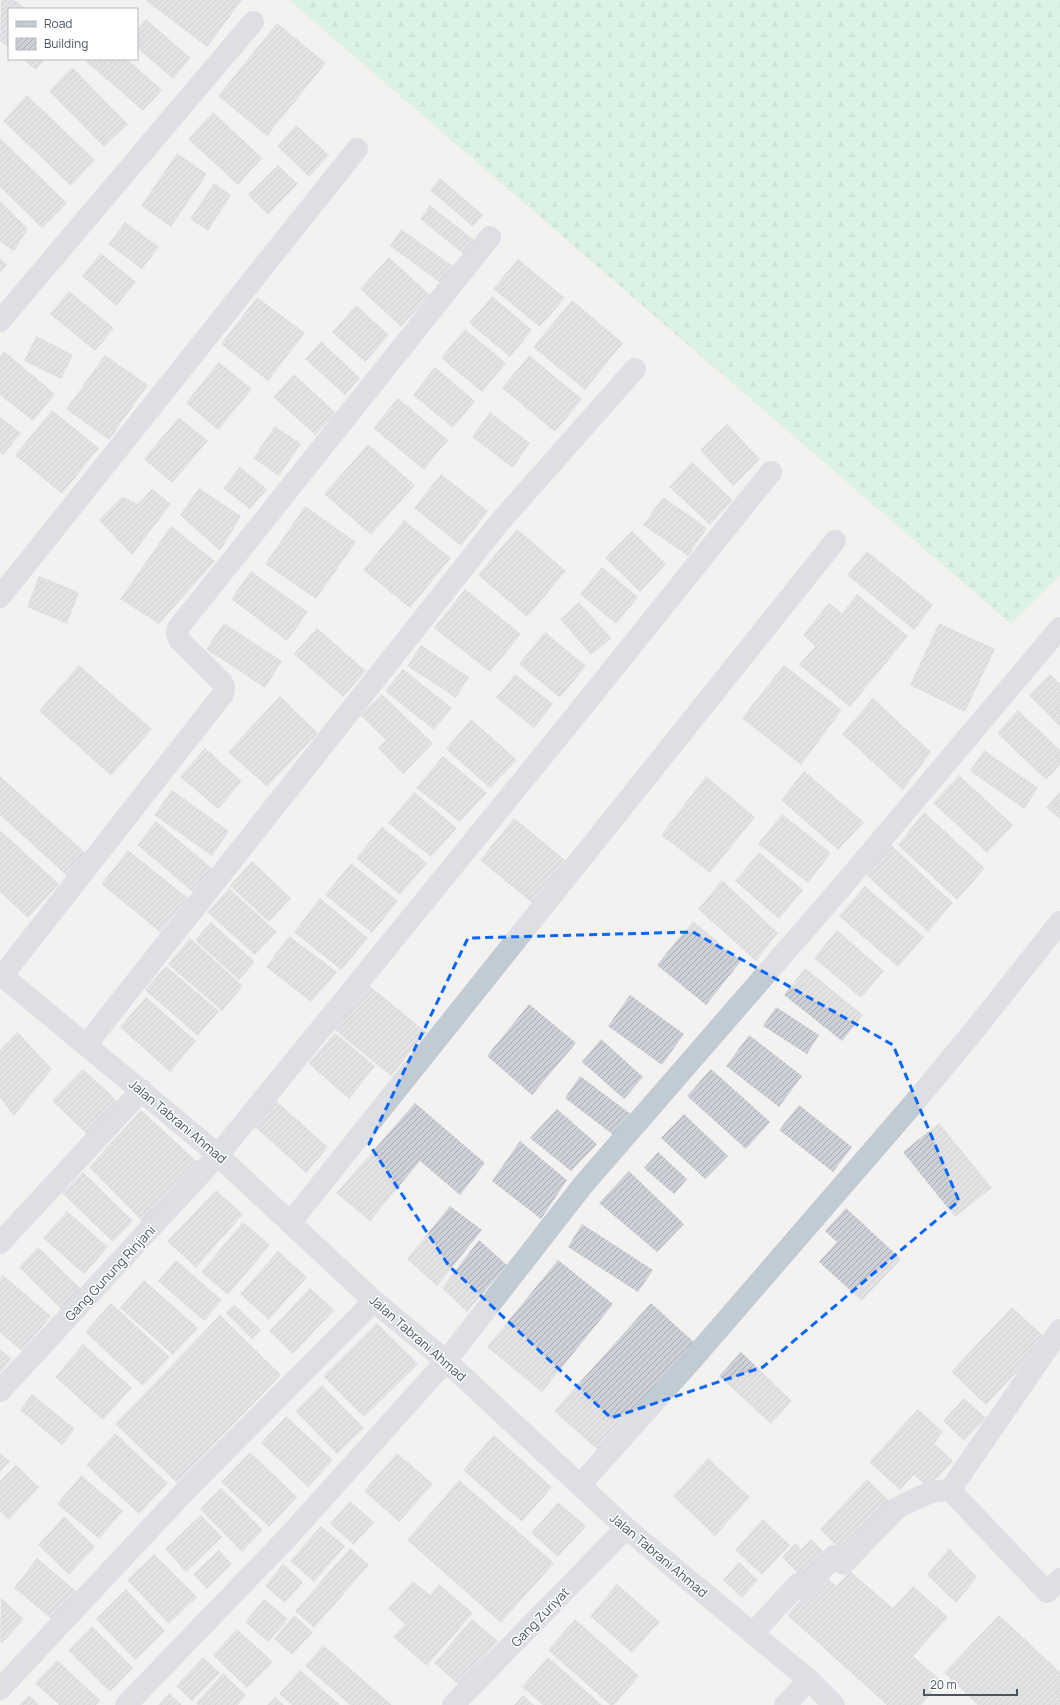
<svg xmlns="http://www.w3.org/2000/svg" width="1060" height="1705" font-family="Manrope,sans-serif">
	<defs>
		<pattern id="forest-firs" width="22" height="20" patternUnits="userSpaceOnUse"><rect width="22" height="20" fill="#bcf4d4"/><path d="M5 1l3.5 6h-7zM16 11l3.5 6h-7z" fill="#a3d3b9"/></pattern>
		<pattern id="building-hatch" width="6" height="6" patternUnits="userSpaceOnUse"><rect width="6" height="6" fill="#cdd0d6"/><path d="M-1 1l2-2M0 6l6-6M5 7l2-2" fill="none" stroke="#a8abb1"/></pattern>
	</defs>
	<rect width="100%" height="100%" fill="#f4f1f1"/>
	<!-- forest -->
	<path fill="url(#forest-firs)" d="M289,0H1060V575L1011,624Z"/>
	<!-- building -->
	<g fill="url(#building-hatch)">
		<path d="M1,0H15L26,9H9V48L0,41Z"/>
		<path d="M145,0H242L207,47Z"/>
		<path d="M146,19L191,58L173,79L137,48V29Z"/>
		<path d="M277,23L326,63L267,136L218,96Z"/>
		<path d="M22,59H45L36,70Z"/>
		<path d="M83,59H127L162,90L143,111Z"/>
		<path d="M72,67L128,124L104,147L49,91Z"/>
		<path d="M27,95L95,160L71,186L3,121Z"/>
		<path d="M213,112L262,158L238,185L188,139Z"/>
		<path d="M296,125L329,155L309,177L277,146Z"/>
		<path d="M0,138L67,203L42,228L0,187Z"/>
		<path d="M177,153L207,174L171,227L141,206Z"/>
		<path d="M278,165L298,184L268,215L248,195Z"/>
		<path d="M440,178L483,215L473,227L430,190Z"/>
		<path d="M214,183L231,195L208,231L190,219Z"/>
		<path d="M0,201L28,229L14,251L0,242Z"/>
		<path d="M430,205L477,242L466,256L420,219Z"/>
		<path d="M125,222L159,247L142,269L108,244Z"/>
		<path d="M401,229L454,267L442,284L390,246Z"/>
		<path d="M101,253L136,282L116,306L82,276Z"/>
		<path d="M389,257L430,295L401,327L360,289Z"/>
		<path d="M0,258L7,265L0,273Z"/>
		<path d="M518,259L565,298L540,327L493,289Z"/>
		<path d="M69,291L114,328L95,351L50,314Z"/>
		<path d="M492,296L532,330L510,357L469,323Z"/>
		<path d="M257,297L305,333L268,381L221,344Z"/>
		<path d="M572,300L623,343L585,390L533,347Z"/>
		<path d="M356,305L389,335L365,362L332,332Z"/>
		<path d="M465,329L506,363L482,392L441,358Z"/>
		<path d="M36,336L73,355L61,379L24,361Z"/>
		<path d="M321,341L360,378L345,395L305,359Z"/>
		<path d="M4,351L55,394L33,421L0,395V356Z"/>
		<path d="M105,355L148,385L109,440L66,409Z"/>
		<path d="M529,355L582,399L555,432L502,388Z"/>
		<path d="M219,362L252,389L218,430L186,403Z"/>
		<path d="M435,367L475,401L453,428L413,395Z"/>
		<path d="M294,374L336,413L315,435L273,397Z"/>
		<path d="M398,398L448,440L424,470L373,428Z"/>
		<path d="M52,410L99,448L62,494L15,455Z"/>
		<path d="M490,412L530,443L513,468L472,437Z"/>
		<path d="M0,417L21,433L3,455L0,453Z"/>
		<path d="M179,417L208,441L172,483L144,459Z"/>
		<path d="M727,424L760,459L733,486L700,450Z"/>
		<path d="M275,426L301,444L279,476L253,458Z"/>
		<path d="M368,444L415,485L371,535L324,494Z"/>
		<path d="M692,462L733,500L710,525L669,487Z"/>
		<path d="M240,467L267,489L250,509L223,488Z"/>
		<path d="M441,474L488,511L461,546L414,508Z"/>
		<path d="M199,488L241,516L220,551L180,515Z"/>
		<path d="M152,489L171,504L132,555L99,520L122,497L138,504Z"/>
		<path d="M663,497L707,528L688,556L643,525Z"/>
		<path d="M305,506L356,542L316,599L265,564Z"/>
		<path d="M404,520L451,558L410,608L363,570Z"/>
		<path d="M171,526L215,561L159,624L120,599Z"/>
		<path d="M517,529L566,571L527,617L478,575Z"/>
		<path d="M632,531L666,564L640,592L605,558Z"/>
		<path d="M867,551L933,605L914,630L847,575Z"/>
		<path d="M602,567L638,597L616,624L580,594Z"/>
		<path d="M251,571L308,612L287,641L231,599Z"/>
		<path d="M39,576L79,592L67,624L27,607Z"/>
		<path d="M465,589L521,634L490,672L434,628Z"/>
		<path d="M857,594L908,636L850,707L799,665L815,646L803,635L829,603L842,613Z"/>
		<path d="M579,602L611,638L591,655L560,619Z"/>
		<path d="M224,623L282,661L265,688L206,649Z"/>
		<path d="M939,623L995,649L965,712L910,685Z"/>
		<path d="M317,628L366,671L343,697L294,654Z"/>
		<path d="M545,632L586,666L560,698L519,664Z"/>
		<path d="M421,645L469,677L456,698L407,666Z"/>
		<path d="M79,665L152,729L111,776L39,711Z"/>
		<path d="M784,665L842,710L801,765L742,718Z"/>
		<path d="M403,669L452,708L434,730L385,691Z"/>
		<path d="M515,674L553,704L534,728L496,698Z"/>
		<path d="M1050,674L1060,684V727L1029,695Z"/>
		<path d="M382,694L433,743L403,774L378,748L386,740L360,715Z"/>
		<path d="M280,696L318,733L267,787L228,752Z"/>
		<path d="M873,698L931,752L903,790L842,734Z"/>
		<path d="M1018,710L1060,750V765L1046,780L997,733Z"/>
		<path d="M471,719L517,760L490,788L446,749Z"/>
		<path d="M205,748L242,781L218,809L180,777Z"/>
		<path d="M984,750L1038,788L1024,809L970,771Z"/>
		<path d="M443,756L487,793L460,822L416,788Z"/>
		<path d="M804,771L864,822L838,850L781,800Z"/>
		<path d="M959,775L1013,825L987,853L933,803Z"/>
		<path d="M0,776L88,855L68,877L0,815Z"/>
		<path d="M706,776L755,817L710,873L661,835Z"/>
		<path d="M172,790L229,831L212,856L154,815Z"/>
		<path d="M1060,791V819L1046,808Z"/>
		<path d="M414,792L457,828L431,857L388,823Z"/>
		<path d="M924,812L985,868L957,900L898,845Z"/>
		<path d="M782,814L831,853L808,883L758,844Z"/>
		<path d="M514,818L570,864L536,906L480,860Z"/>
		<path d="M156,821L214,870L194,893L137,845Z"/>
		<path d="M382,827L427,863L400,895L356,858Z"/>
		<path d="M0,830L59,884L28,918L0,892Z"/>
		<path d="M890,844L953,903L928,932L865,874Z"/>
		<path d="M128,850L188,898L160,932L101,884Z"/>
		<path d="M759,852L803,890L779,919L735,881Z"/>
		<path d="M252,861L291,898L269,922L230,886Z"/>
		<path d="M351,863L398,901L372,933L325,895Z"/>
		<path d="M722,880L778,933L756,961L698,909Z"/>
		<path d="M865,886L924,937L898,967L839,916Z"/>
		<path d="M229,888L277,932L255,955L207,912Z"/>
		<path d="M320,898L368,938L341,970L294,932Z"/>
		<path d="M693,921L741,961L706,1005L657,965Z"/>
		<path d="M211,922L255,962L239,980L195,940Z"/>
		<path d="M837,930L884,971L861,998L814,958Z"/>
		<path d="M289,936L337,972L311,1002L266,967Z"/>
		<path d="M190,938L243,986L222,1011L168,964Z"/>
		<path d="M166,966L219,1011L198,1036L145,990Z"/>
		<path d="M805,968L863,1015L842,1041L784,995Z"/>
		<path d="M365,982L426,1032L391,1076L330,1026Z"/>
		<path d="M630,995L684,1034L662,1065L608,1026Z"/>
		<path d="M146,997L196,1041L170,1072L120,1027Z"/>
		<path d="M529,1004L576,1043L532,1095L487,1056Z"/>
		<path d="M776,1007L819,1035L807,1054L763,1026Z"/>
		<path d="M18,1032L52,1069L14,1116L0,1098V1050Z"/>
		<path d="M335,1033L375,1066L349,1099L308,1063Z"/>
		<path d="M749,1035L802,1076L779,1107L726,1066Z"/>
		<path d="M601,1039L643,1077L624,1099L582,1062Z"/>
		<path d="M83,1069L121,1104L90,1137L52,1101Z"/>
		<path d="M711,1069L770,1122L746,1149L687,1096Z"/>
		<path d="M580,1076L632,1115L616,1137L565,1098Z"/>
		<path d="M276,1101L328,1147L306,1173L255,1127Z"/>
		<path d="M415,1103L485,1163L460,1195L420,1161L370,1221L336,1193Z"/>
		<path d="M799,1105L852,1147L833,1172L779,1130Z"/>
		<path d="M557,1109L597,1144L571,1171L530,1138Z"/>
		<path d="M141,1110L202,1166L146,1225L89,1167Z"/>
		<path d="M684,1114L728,1156L705,1179L661,1138Z"/>
		<path d="M939,1123L992,1188L955,1217L903,1152Z"/>
		<path d="M520,1141L567,1180L541,1219L492,1181Z"/>
		<path d="M658,1152L687,1179L674,1194L644,1168Z"/>
		<path d="M629,1171L684,1224L657,1252L599,1203Z"/>
		<path d="M83,1172L133,1221L113,1242L62,1193Z"/>
		<path d="M216,1190L243,1214L196,1268L167,1241Z"/>
		<path d="M450,1206L482,1230L437,1286L407,1259Z"/>
		<path d="M846,1208L901,1259L862,1301L819,1262L837,1242L825,1231Z"/>
		<path d="M67,1211L108,1247L84,1274L43,1238Z"/>
		<path d="M243,1222L270,1245L228,1295L201,1272Z"/>
		<path d="M582,1224L653,1270L638,1292L568,1247Z"/>
		<path d="M479,1240L507,1265L467,1312L442,1288Z"/>
		<path d="M38,1247L81,1289L62,1310L19,1267Z"/>
		<path d="M278,1251L307,1277L269,1320L240,1294Z"/>
		<path d="M176,1260L222,1300L204,1321L158,1281Z"/>
		<path d="M558,1260L613,1304L542,1392L487,1347Z"/>
		<path d="M3,1275L51,1316L22,1351L0,1333V1279Z"/>
		<path d="M144,1280L198,1328L173,1355L120,1308Z"/>
		<path d="M310,1288L334,1310L293,1354L269,1331Z"/>
		<path d="M111,1303L170,1357L143,1386L85,1332Z"/>
		<path d="M651,1303L696,1344L599,1451L554,1411Z"/>
		<path d="M234,1304L261,1330L252,1339L226,1313Z"/>
		<path d="M1012,1307L1047,1339L986,1405L951,1372Z"/>
		<path d="M220,1315L281,1375L177,1483L115,1424Z"/>
		<path d="M377,1323L418,1364L364,1417L323,1376Z"/>
		<path d="M83,1344L132,1388L103,1420L55,1377Z"/>
		<path d="M0,1349L12,1359L0,1373Z"/>
		<path d="M741,1352L792,1401L771,1424L719,1376Z"/>
		<path d="M322,1385L364,1428L337,1454L295,1411Z"/>
		<path d="M32,1394L75,1429L62,1445L20,1410Z"/>
		<path d="M964,1398L986,1418L964,1441L943,1421Z"/>
		<path d="M918,1409L943,1432L934,1443L953,1461L928,1488L914,1475L900,1490L869,1462Z"/>
		<path d="M286,1416L333,1460L308,1487L261,1443Z"/>
		<path d="M115,1433L168,1483L139,1514L86,1465Z"/>
		<path d="M494,1435L552,1487L522,1522L463,1470Z"/>
		<path d="M250,1452L297,1497L269,1527L221,1482Z"/>
		<path d="M0,1453L10,1461L0,1472Z"/>
		<path d="M397,1453L433,1484L399,1522L364,1491Z"/>
		<path d="M708,1458L750,1497L715,1536L673,1496Z"/>
		<path d="M16,1465L39,1487L9,1520L0,1511V1481Z"/>
		<path d="M81,1475L123,1511L99,1539L57,1504Z"/>
		<path d="M867,1479L894,1505L845,1555L820,1529Z"/>
		<path d="M459,1480L554,1563L501,1623L407,1540Z"/>
		<path d="M221,1488L263,1530L242,1552L200,1509Z"/>
		<path d="M350,1501L374,1522L354,1545L330,1524Z"/>
		<path d="M558,1502L586,1526L558,1557L531,1533Z"/>
		<path d="M201,1515L222,1537L186,1572L165,1549Z"/>
		<path d="M64,1516L95,1547L69,1575L38,1545Z"/>
		<path d="M763,1519L790,1545L762,1575L735,1550Z"/>
		<path d="M321,1526L345,1546L314,1582L290,1561Z"/>
		<path d="M811,1539L825,1553L806,1582L782,1557L796,1543L801,1549Z"/>
		<path d="M350,1548L369,1565L314,1628L295,1611Z"/>
		<path d="M949,1548L977,1577L956,1603L927,1575Z"/>
		<path d="M219,1550L232,1564L207,1589L193,1574Z"/>
		<path d="M154,1554L197,1597L169,1624L127,1580Z"/>
		<path d="M37,1558L77,1592L54,1621L14,1588Z"/>
		<path d="M739,1562L758,1580L742,1598L723,1580Z"/>
		<path d="M283,1564L303,1582L285,1603L265,1586Z"/>
		<path d="M850,1571L893,1608L913,1586L948,1617L913,1656L942,1681L921,1705H887L787,1615L823,1574L836,1586Z"/>
		<path d="M413,1581L430,1595L439,1584L473,1613L427,1666L393,1637L405,1624L388,1609Z"/>
		<path d="M617,1584L660,1622L632,1653L590,1616Z"/>
		<path d="M126,1589L165,1631L135,1660L96,1619Z"/>
		<path d="M1,1598L24,1619L2,1643L0,1641Z"/>
		<path d="M264,1599L288,1619L268,1642L245,1622Z"/>
		<path d="M294,1615L313,1632L292,1655L274,1639Z"/>
		<path d="M999,1615L1060,1672V1705H978L944,1673Z"/>
		<path d="M472,1619L498,1641L459,1685L434,1663Z"/>
		<path d="M575,1619L639,1676L614,1705H610L548,1650Z"/>
		<path d="M92,1626L133,1668L110,1692L68,1650Z"/>
		<path d="M237,1629L273,1662L247,1688L213,1655Z"/>
		<path d="M323,1645L392,1705H350L305,1666Z"/>
		<path d="M203,1657L220,1673L192,1701L176,1686Z"/>
		<path d="M548,1657L602,1705H543L522,1687Z"/>
		<path d="M57,1660L100,1700L96,1705H59L35,1683Z"/>
		<path d="M300,1670L340,1705H292L279,1694Z"/>
		<path d="M223,1673L246,1695L238,1705H198L196,1703Z"/>
		<path d="M169,1693L182,1705H158Z"/>
		<path d="M29,1695L39,1705H19Z"/>
		<path d="M523,1695L534,1705H514Z"/>
		<path d="M275,1697L284,1705H267Z"/>
	</g>
	<g fill="none" stroke-linecap="round" stroke-linejoin="round">
		<!-- street -->
		<g stroke="#c1cbd4" stroke-width="22">
			<path d="M0,321L253,22"/>
			<path d="M0,597L357,149"/>
			<path d="M0,974L210,1148L374,1301L446,1361L626,1528L809,1680L834,1705"/>
			<path d="M2,976L223,694L224,687L222,682L180,641L177,634L178,628L490,237"/>
			<path d="M86,1045L498,524L635,369"/>
			<path d="M290,1223L835,541"/>
			<path d="M0,1243L142,1090"/>
			<path d="M0,1391L218,1155L576,715L771,472"/>
			<path d="M580,1485L691,1361L914,1103L977,1027L1060,922"/>
			<path d="M950,1490L1047,1592L1060,1579"/>
			<path d="M753,1633L798,1584L804,1590L834,1556L843,1564L897,1508L915,1499L931,1492L950,1490L1060,1330"/>
			<path d="M0,1689L187,1489L374,1301"/>
			<path d="M126,1705L288,1537L446,1361L583,1185L839,890L1060,628"/>
			<path d="M453,1705L626,1528"/>
			<path d="M785,1705L809,1680"/>
		</g>
	</g>
	<!-- marked area -->
	<path d="M0 0H1060V1705H0ZM693,932L893,1045L959,1201L763,1367L611,1418L449,1266L369,1144L468,938Z" fill="#f4f1f1" fill-opacity=".55" fill-rule="evenodd"/>
	<path fill="none" stroke="#0667f9" stroke-width="3" stroke-dasharray="8 5" stroke-linejoin="round" d="M693,932L893,1045L959,1201L763,1367L611,1418L449,1266L369,1144L468,938Z"/>
	<g text-anchor="middle" dominant-baseline="central" stroke-width="3" stroke-linejoin="round" paint-order="stroke">
		<!-- street labels -->
		<g font-size="13" fill="#475461" stroke="#fff">
			<text transform="translate(178 1121) rotate(40)">Jalan Tabrani Ahmad</text>
			<text transform="translate(110 1273) rotate(-47)">Gang Gunung Rinjani</text>
			<text transform="translate(418 1338) rotate(41)">Jalan Tabrani Ahmad</text>
			<text transform="translate(659 1555) rotate(40)">Jalan Tabrani Ahmad</text>
			<text transform="translate(540 1617) rotate(-46)">Gang Zuriyat</text>
		</g>
	</g>
	<!-- legend -->
	<rect x="8" y="8" width="130" height="52" fill="#ffffff" stroke="#b5bbc0"/>
	<rect x="16" y="21" width="20" height="6" fill="#c1cbd4" stroke="#b5bbc0"/>
	<text x="44" y="28" font-size="12" fill="#475461">Road</text>
	<rect x="16" y="38" width="20" height="12" fill="url(#building-hatch)" stroke="#b5bbc0"/>
	<text x="44" y="48" font-size="12" fill="#475461">Building</text>
	<!-- scale -->
	<path d="M924 1689v6h93v-6" fill="none" stroke="#475461" stroke-width="2"/>
	<text x="930" y="1689" font-size="12" fill="#475461" stroke="#ffffff" stroke-width="3" paint-order="stroke">20 m</text>
</svg>
